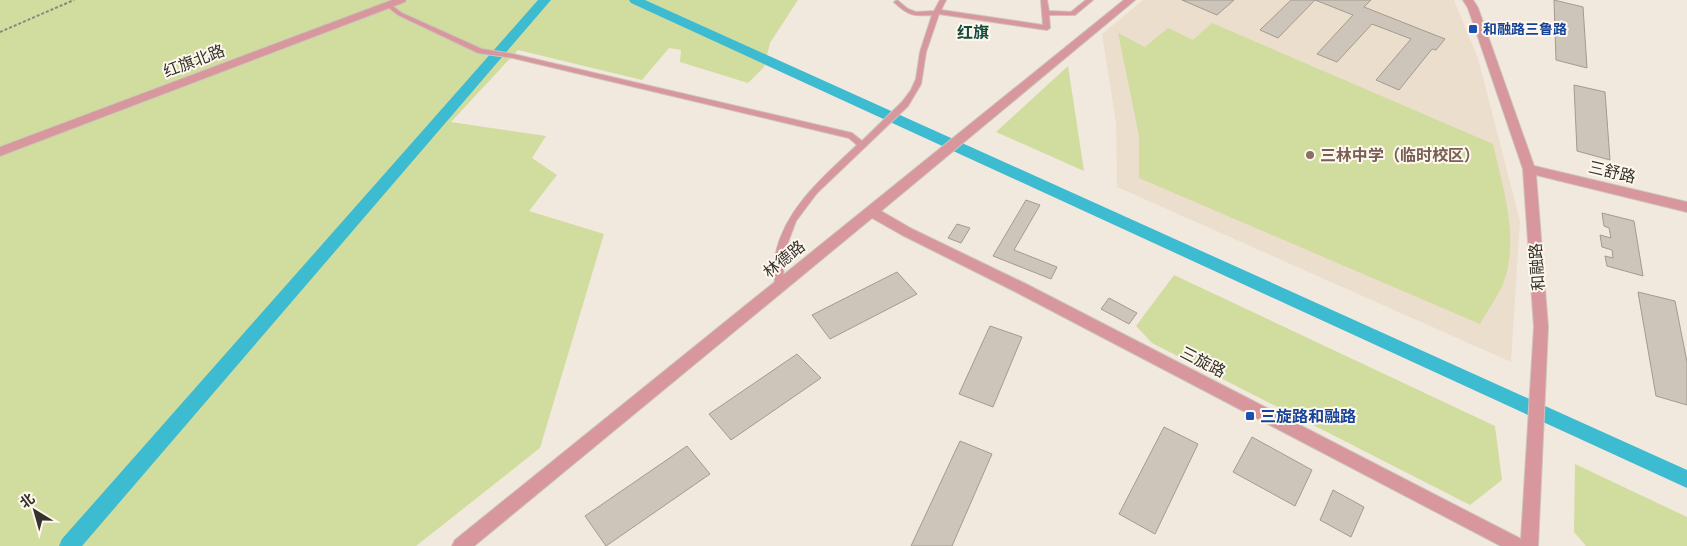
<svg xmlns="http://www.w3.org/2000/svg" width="1687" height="546" font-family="Cabin,'Noto Sans SC',sans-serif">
	<rect width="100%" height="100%" fill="#f2e9de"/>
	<!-- built -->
	<path fill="#ebdecd" d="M1143,0H1454L1478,58L1520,221L1511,362L1117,187L1116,123L1102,34Z"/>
	<!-- green -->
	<g fill="#d1dc9f">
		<path d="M0,0H798L770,43L764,67L748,83L680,62L681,50L669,48L642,80L518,50L451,122L546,136L532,158L557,175L529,211L604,234L540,448L416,546H0Z"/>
		<path d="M1212,23L1493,144C1503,188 1520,240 1503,284C1497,298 1487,311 1480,324L1139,178V136L1118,33L1145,47L1168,28L1193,40Z"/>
		<path d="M1068,66L1084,171L996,132Z"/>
		<path d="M1174,275L1495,426L1502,480L1470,505L1152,343L1136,326Z"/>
		<path d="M1575,464L1687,517V546H1586L1574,532Z"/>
	</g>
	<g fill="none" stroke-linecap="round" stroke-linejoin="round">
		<!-- canal -->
		<g fill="#3cbbd1" fill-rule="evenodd">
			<path d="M538,0H551L82,546H59L62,539Z"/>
			<path d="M629,0H645L1687,470V488L631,3Z"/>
		</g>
	</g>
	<!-- building -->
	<g fill="#cdc5ba" stroke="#a39b90">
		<path d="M1182,0H1234L1217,15Z"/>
		<path d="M1291,0H1371L1364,7L1445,39L1436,50L1432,49L1399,90L1376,80L1411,39L1372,24L1337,62L1317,54L1353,15L1315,0L1278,38L1260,30Z"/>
		<path d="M1554,0L1583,7L1587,68L1556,60Z"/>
		<path d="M1574,85L1605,92L1610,160L1577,151Z"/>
		<path d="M1026,200L1040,205L1014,250L1057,267L1051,279L993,256Z"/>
		<path d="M1602,213L1634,221L1643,276L1607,266L1605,256L1613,258L1612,250L1602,247L1600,235L1611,238L1609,228L1604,226Z"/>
		<path d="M957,224L970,228L961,243L948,238Z"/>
		<path d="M897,272L917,294L830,339L812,315Z"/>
		<path d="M1638,292L1675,301L1687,362V405L1656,396Z"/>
		<path d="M1109,298L1137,313L1129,324L1101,309Z"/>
		<path d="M990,326L1022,337L993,407L959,394Z"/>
		<path d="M797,354L821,378L731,440L709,414Z"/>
		<path d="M1164,427L1198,444L1155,534L1119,514Z"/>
		<path d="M1252,437L1312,470L1295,506L1233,472Z"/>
		<path d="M960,441L992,454L952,546H911Z"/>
		<path d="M687,446L710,474L606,546L585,516Z"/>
		<path d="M1333,490L1364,507L1351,537L1320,520Z"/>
	</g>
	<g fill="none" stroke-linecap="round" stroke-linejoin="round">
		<defs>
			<path id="service" d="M897,0L908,9L916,12L934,11L940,0H946L941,10L1043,25L1041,0H1047L1049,11L1071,12L1086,0H1093L1075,15H1049L1050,28L1047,30L939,14L926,52L921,84L908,106L817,193L796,221L784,253L783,287L782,289H776L775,287C775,276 773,263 776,252C787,206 825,176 857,145L849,138L513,58L478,53L398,15L385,5L386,4H390L402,13L482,49L513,54L852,133L862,141L902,102L911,90L916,79L920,52L932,15C914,16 909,16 895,3L894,2Z"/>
			<g id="minor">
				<path d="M392,0H406L405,2L0,156V147Z"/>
				<path d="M1124,0H1135L881,211L912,229L1026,284L1521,539L1534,327L1523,169L1468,8L1463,0H1473L1478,8L1534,166L1687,202V212L1536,175L1548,327L1538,546H1501L1016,292L902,235L872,218L474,546H452L455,540Z"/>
			</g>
		</defs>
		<!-- service casing -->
		<use href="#service" stroke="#ccc4bb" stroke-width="2"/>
		<!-- minor casing -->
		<use href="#minor" stroke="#ccc4bb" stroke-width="2"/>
		<!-- path -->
		<path stroke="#8c867e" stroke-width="2" stroke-dasharray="3 2" stroke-linecap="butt" d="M0,32L74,0"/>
		<!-- service -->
		<use href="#service" fill="#d7979c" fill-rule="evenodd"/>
		<!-- minor -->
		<use href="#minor" fill="#d7979c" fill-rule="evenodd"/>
	</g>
	<!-- markers -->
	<g fill="#1a4fb4" stroke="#fef7ed" stroke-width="2">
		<rect x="1468" y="24" width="10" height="10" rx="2.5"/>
		<rect x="1245" y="411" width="10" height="10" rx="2.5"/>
	</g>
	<circle fill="#8d6e63" stroke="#fef7ed" stroke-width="2" cx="1310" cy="155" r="5"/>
	<g text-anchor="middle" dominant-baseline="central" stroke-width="4" stroke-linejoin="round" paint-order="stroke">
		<!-- far-transit labels -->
		<g font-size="14" font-weight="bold" fill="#164399" stroke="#fef7ed" text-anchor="start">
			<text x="1483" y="29">和融路三鲁路</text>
		</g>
		<!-- far-quarter labels -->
		<g font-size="16" font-weight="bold" fill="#164c40" stroke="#fef7ed">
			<text x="973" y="32">红旗</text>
		</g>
		<!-- street labels -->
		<g font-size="16" fill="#35322d" stroke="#fef7ed">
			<text transform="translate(194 61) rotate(-21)">红旗北路</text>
			<text transform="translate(1612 172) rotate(13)">三舒路</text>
			<text transform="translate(784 259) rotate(-39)">林德路</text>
			<text transform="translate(1537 267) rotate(-94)">和融路</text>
			<text transform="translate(1203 362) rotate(27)">三旋路</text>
		</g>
		<!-- education labels -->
		<g font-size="16" font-weight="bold" fill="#785e54" stroke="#fef7ed" text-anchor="start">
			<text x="1320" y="155">三林中学（临时校区）</text>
		</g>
		<!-- transit labels -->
		<g font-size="16" font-weight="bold" fill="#164399" stroke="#fef7ed" text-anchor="start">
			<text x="1260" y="416">三旋路和融路</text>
		</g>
	</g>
	<!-- north arrow -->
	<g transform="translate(35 511) rotate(323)" stroke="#fef7ed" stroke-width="4" paint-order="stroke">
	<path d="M0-4L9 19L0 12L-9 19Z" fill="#35322d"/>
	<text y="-8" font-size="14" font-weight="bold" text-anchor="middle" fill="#35322d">北</text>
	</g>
</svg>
